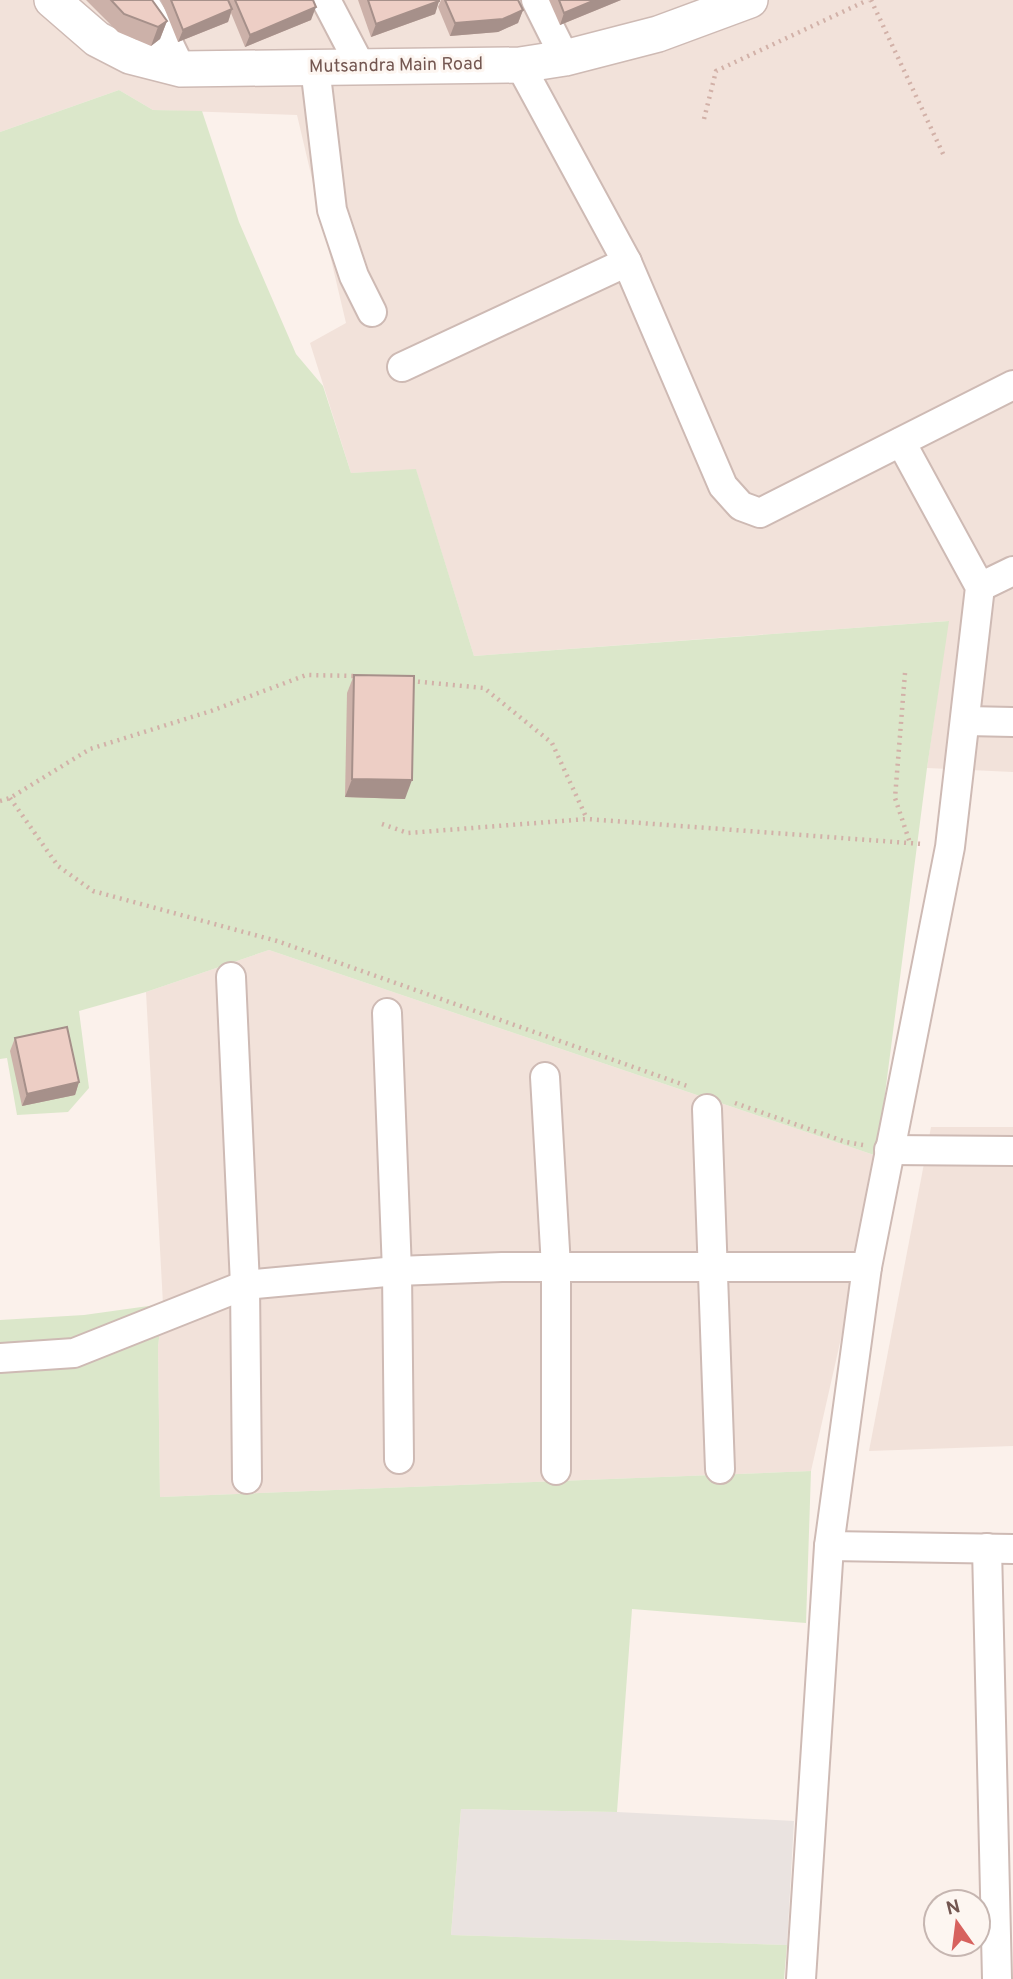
<svg xmlns="http://www.w3.org/2000/svg" width="1013" height="1979" font-family="Overpass,sans-serif">
	<rect width="100%" height="100%" fill="#fbf1eb"/>
	<!-- residential -->
	<g fill="#f2e2da">
		<path d="M0,0H1013V772L927,768L948,621L474,656L416,470L351,473L310,343L346,323L297,115L153,110L119,90L0,132Z"/>
		<path d="M269,950L877,1156L851,1294L811,1471L160,1497L158,1347L163,1304L146,992Z"/>
		<path d="M931,1127H1013V1446L869,1451Z"/>
	</g>
	<!-- industrial -->
	<path fill="#eae3e0" d="M461,1809L617,1812L794,1821L787,1945L451,1935Z"/>
	<!-- green -->
	<g fill="#dbe7ca">
		<path d="M119,90L153,110L202,111L239,222L296,354L323,386L351,473L416,469L474,656L949,621L927,768L877,1156L269,950L146,992L79,1011L89,1088L68,1112L17,1115L7,1058L0,1059V132Z"/>
		<path d="M163,1304L158,1347L160,1497L811,1471L806,1623L632,1609L617,1812L461,1809L451,1935L787,1945L784,1979H0V1320L84,1315Z"/>
	</g>
	<g fill="none" stroke-linecap="round" stroke-linejoin="round">
		<defs>
			<g id="minor">
				<path d="M143,0L168,42L181,69"/>
				<path d="M326,0L361,67"/>
				<path d="M536,0L565,58"/>
				<path d="M520,65L627,262L723,486L741,506L760,513L1013,385"/>
				<path d="M315,67L332,210L354,276L372,312"/>
				<path d="M402,367L627,262"/>
				<path d="M980,587L1013,571"/>
				<path d="M966,721L1013,722"/>
				<path d="M231,977L245,1285L247,1479"/>
				<path d="M387,1013L397,1271L399,1459"/>
				<path d="M545,1077L556,1267V1470"/>
				<path d="M707,1109L720,1469"/>
				<path d="M889,1150L1013,1151"/>
				<path d="M0,1358L74,1353L245,1285L397,1271L502,1267H867"/>
				<path d="M829,1546L1013,1549"/>
				<path d="M987,1548L997,1979"/>
				<path d="M801,1979L829,1546L867,1267L950,847L980,587L901,442"/>
			</g>
			<path id="tertiary" d="M52,0L97,39L130,56L181,69L520,65L565,58L658,34L750,0"/>
		</defs>
		<!-- minor casing -->
		<use href="#minor" stroke="#cebab4" stroke-width="32"/>
		<!-- tertiary casing -->
		<use href="#tertiary" stroke="#cebab4" stroke-width="38"/>
		<!-- path -->
		<g stroke="#d2b1a8" stroke-width="4.5" stroke-dasharray="2 5" stroke-linecap="butt">
			<path d="M871,0L945,158"/>
			<path d="M704,119L716,71L868,0"/>
			<path d="M905,673L895,798L910,843"/>
			<path d="M411,681L484,688L552,743L587,819"/>
			<path d="M10,798L58,866L93,891L277,941L690,1087"/>
			<path d="M0,801L10,798L90,749L211,711L306,675L357,676"/>
			<path d="M382,824L408,833L587,819L922,844"/>
			<path d="M735,1103L846,1142L863,1145"/>
		</g>
		<!-- minor -->
		<use href="#minor" stroke="#fff" stroke-width="28"/>
		<!-- tertiary -->
		<use href="#tertiary" stroke="#fff" stroke-width="35"/>
	</g>
	<!-- wall -->
	<g fill="#ccb1a9">
		<path d="M86,0H152L167,21L160,39L151,46L118,32Z"/>
		<path d="M161,0H313L311,20L245,47L231,13L228,22L178,42Z"/>
		<path d="M358,0H439V1L435,14L371,37Z"/>
		<path d="M441,0H518L523,10L518,23L498,32L450,36L438,7Z"/>
		<path d="M549,0H621L560,25Z"/>
		<path d="M354,675L405,799L345,797L347,693Z"/>
		<path d="M15,1038L79,1082L75,1095L22,1106L10,1051Z"/>
	</g>
	<!-- shaded-wall -->
	<g fill="#a6908a">
		<path d="M595,0H621L560,25L564,13Z"/>
		<path d="M439,1L435,14L371,37L376,24Z"/>
		<path d="M316,7L311,20L245,47L250,35Z"/>
		<path d="M232,9L228,22L178,42L183,30Z"/>
		<path d="M523,10L518,23L498,32L450,36L455,23Z"/>
		<path d="M167,21L160,39L151,46L158,27Z"/>
		<path d="M352,779L412,780L405,799L345,797Z"/>
		<path d="M79,1082L75,1095L22,1106L27,1094Z"/>
	</g>
	<!-- building -->
	<g fill="#edcec5" stroke="#a6908a" stroke-width="2">
		<path d="M111,0H152L167,21L158,27L124,14Z"/>
		<path d="M171,0H228L232,9L183,30Z"/>
		<path d="M235,0H313L316,7L250,35Z"/>
		<path d="M368,0H439V1L376,24Z"/>
		<path d="M445,0H518L523,10L503,19L455,23Z"/>
		<path d="M559,0H595L564,13Z"/>
		<path d="M354,675L414,676L412,780L352,779Z"/>
		<path d="M67,1027L79,1082L27,1094L15,1038Z"/>
	</g>
	<g text-anchor="middle" dominant-baseline="central" stroke-width="6" stroke-linejoin="round" paint-order="stroke">
		<!-- street labels -->
		<g font-size="18" fill="#735650" stroke="#fdf6f1">
			<text transform="translate(396 66) rotate(-1)">Mutsandra Main Road</text>
		</g>
	</g>
	<!-- north arrow -->
	<g transform="translate(957 1923) rotate(346)"><circle r="33" fill="#fdf6f1" stroke="#c6b6b1" stroke-width="2"/>
	<path d="M0-5L12 26L0 18L-12 26Z" fill="#d7625e"/>
	<text y="-10" font-size="19" font-weight="bold" text-anchor="middle" fill="#735650">N</text>
	</g>
</svg>
